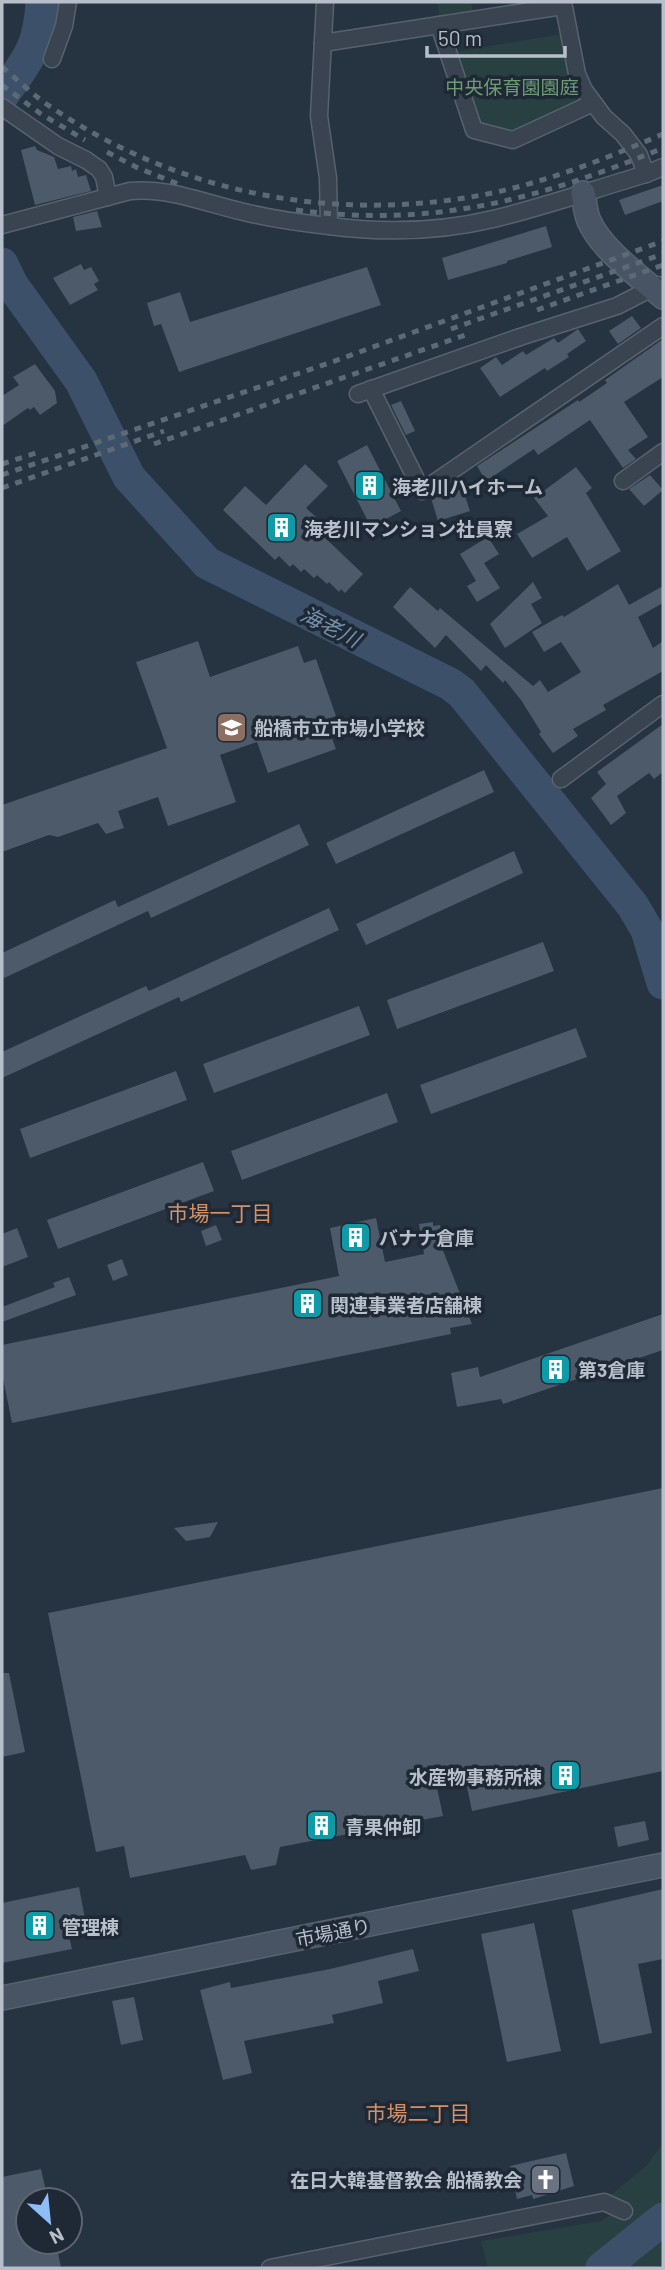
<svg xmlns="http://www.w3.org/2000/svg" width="665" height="2270" font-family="Barlow,'Noto Sans JP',sans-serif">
	<rect width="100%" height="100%" fill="#263340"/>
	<!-- green -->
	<g fill="#284041">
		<path d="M437,2H471L474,17L441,22Z"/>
		<path d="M561,34L571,75L583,102L510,135L479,128L454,52Z"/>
		<path d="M663,2143V2268H488L481,2241L601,2221L623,2207L607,2198L647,2165Z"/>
	</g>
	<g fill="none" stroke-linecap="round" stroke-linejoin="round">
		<!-- river -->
		<g stroke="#3c5169" stroke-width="33">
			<path d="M2,96C27,61 40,47 42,2"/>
			<path d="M2,264L12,285L81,381L129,477L207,563L450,684L462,693L633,906L647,930L663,983"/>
			<path d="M602,2268L663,2219"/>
		</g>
	</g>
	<!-- building -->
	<g fill="#4c5a69">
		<path d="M35,146L37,150L54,157L58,169L71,166L72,171L76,169L78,177L86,175L91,191L35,205L21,150Z"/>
		<path d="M663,185V201L625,215L619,200Z"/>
		<path d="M97,211L102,227L76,231L73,217Z"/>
		<path d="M546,226L552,247L507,261V263L448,280L442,258Z"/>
		<path d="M81,264L84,270L91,267L99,281L94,284L98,290L70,305L53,278Z"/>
		<path d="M367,267L381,305L179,372L161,324L154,326L147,303L180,292L190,322Z"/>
		<path d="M632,316L641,328L618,344L609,331Z"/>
		<path d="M578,329L586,341L567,354L569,357L547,371L545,368L500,397L480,368L496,357L502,365L523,351L526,355L554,338L558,343Z"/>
		<path d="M663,339V377L624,402L648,437L628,450L636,459L623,468L590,420L538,455L534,449L486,481L477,466L578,400L579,402L607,383L605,380Z"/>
		<path d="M35,364L55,391L57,403L40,415L34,407L30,410L28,408L2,426V396L19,385L13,377Z"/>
		<path d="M401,401L415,431L406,435L391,405Z"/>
		<path d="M367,445L401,511L371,527L337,461Z"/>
		<path d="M305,464L328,486L306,508L324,524L318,531L363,574L345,593L341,589L339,592L329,582L327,584L317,575L314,578L304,569L301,572L293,564L290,567L279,556L275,560L223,510L245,486L266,505Z"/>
		<path d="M576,467L592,488L586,493L621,551L587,571L567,537L532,558L517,534L548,516L534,498Z"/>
		<path d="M650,475L663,490L644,506L629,489Z"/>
		<path d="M462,487L470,511L438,521L431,498Z"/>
		<path d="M488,537L499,554L484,563L500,588L477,602L467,586L476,581L460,554Z"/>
		<path d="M533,582L542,598L531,604L542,623L505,648L490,624Z"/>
		<path d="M618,584L629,605L663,586V603L638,617L653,648L663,641V671L603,705L606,710L573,729L578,736L553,753L539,734L541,732L521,700L505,680L503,683L486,665L481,671L446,635L435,648L393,607L410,587L438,611L440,608L533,686L540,680L548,692L581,672L561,642L544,652L532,632L562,615L564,617Z"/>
		<path d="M198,641L210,677L298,646L304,663L316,659L336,716L325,720L336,749L268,773L257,742L220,755L236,802L168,826L158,797L118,811L124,828L106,834L98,823L58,837L49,835L2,852V805L167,748L136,662Z"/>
		<path d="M663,724V772L654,779L649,773L617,796L626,813L611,825L591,798L606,784L597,772Z"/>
		<path d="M484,770L494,792L336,864L326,843Z"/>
		<path d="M299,824L309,845L151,918L148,911L2,979V953L115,900L118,907Z"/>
		<path d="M514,851L523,873L366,945L356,924Z"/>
		<path d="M329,908L339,930L181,1002L179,997L2,1078V1052L146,986L149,991Z"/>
		<path d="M543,942L554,971L397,1029L387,1000Z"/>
		<path d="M359,1006L370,1035L214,1093L203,1064Z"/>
		<path d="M576,1028L587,1057L431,1114L420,1085Z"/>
		<path d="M176,1071L187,1100L30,1158L20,1129Z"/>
		<path d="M387,1093L398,1122L242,1180L231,1151Z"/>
		<path d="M203,1162L214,1191L58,1249L47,1220Z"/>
		<path d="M376,1218L385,1262L424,1254L419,1224L433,1222V1226L440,1225L445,1247L442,1248L472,1324L450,1328L451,1334L12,1423L2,1373V1345L339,1276L330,1228Z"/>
		<path d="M216,1225L222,1240L206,1246L201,1231Z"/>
		<path d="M17,1228L28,1257L2,1267V1234Z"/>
		<path d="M122,1259L128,1275L113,1281L107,1265Z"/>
		<path d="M69,1277L76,1295L2,1322V1307L55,1287L53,1283Z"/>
		<path d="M663,1314V1350L503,1404L501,1399L457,1407L451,1373L478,1367L480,1377Z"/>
		<path d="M663,1488V1771L472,1811L465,1777L436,1783L443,1816L280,1847L276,1865L251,1870L245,1855L130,1878L124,1846L96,1852L48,1613Z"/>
		<path d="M218,1522L210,1537L186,1541L174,1528Z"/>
		<path d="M2,1673H9L25,1752L2,1757Z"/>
		<path d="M645,1821L649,1840L618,1847L614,1827Z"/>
		<path d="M79,1887L86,1924L67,1928L72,1949L2,1963V1903Z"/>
		<path d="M663,1889V1959L638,1964L652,2033L600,2044L572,1910Z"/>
		<path d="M534,1923L561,2051L507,2062L481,1934Z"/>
		<path d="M413,1949L419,1971L378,1981L383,2003L332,2015L334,2023L244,2041L252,2073L223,2080L200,1990L230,1982L231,1988L330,1969Z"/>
		<path d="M134,1997L143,2040L121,2045L112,2001Z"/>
		<path d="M566,2153L574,2186L533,2199L532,2195L517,2199L510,2166Z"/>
		<path d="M41,2169L48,2200H28V2242H56L61,2268H2V2177Z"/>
	</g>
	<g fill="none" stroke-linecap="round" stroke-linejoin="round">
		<defs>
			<g id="street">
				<path d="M325,2L319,116L328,178L329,226"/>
				<path d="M563,2L577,74L584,90L604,117L623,134L639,155L646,174"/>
				<path d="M439,25L474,130L513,140L593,103"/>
				<path d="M323,43L563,6"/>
				<path d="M52,59L64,26L68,2"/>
				<path d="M2,107L58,146L86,160L99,169L104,177L108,197"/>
				<path d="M2,225L130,191C169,187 207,204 244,212C272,219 301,223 329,226C383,233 439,232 493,219C544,207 595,189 646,174L663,167"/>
				<path d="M371,389L422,491L663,326"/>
				<path d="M358,394L520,337L617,306L658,285"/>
				<path d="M623,481L663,452"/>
				<path d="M561,779L663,704"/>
				<path d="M270,2268L604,2202L624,2211"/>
			</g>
			<g id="secondary">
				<path d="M583,193C585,202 585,212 589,221C602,250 639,276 663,297"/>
				<path d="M2,1998L663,1865"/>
			</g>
		</defs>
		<!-- street casing -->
		<use href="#street" stroke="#58626d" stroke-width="19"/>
		<!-- secondary casing -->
		<use href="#secondary" stroke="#58626d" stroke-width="26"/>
		<!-- street -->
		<use href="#street" stroke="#3a4450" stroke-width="16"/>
		<!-- secondary -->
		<use href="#secondary" stroke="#485463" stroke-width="23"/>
		<!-- rail -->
		<g stroke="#5c6977" stroke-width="5" stroke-dasharray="7 7" stroke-linecap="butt">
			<path d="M2,67C18,80 34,96 51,107C177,193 332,223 482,195C545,183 605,159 663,134"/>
			<path d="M2,85L41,114L85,140"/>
			<path d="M107,152L138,168L183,186"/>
			<path d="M296,210C434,228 537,200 663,148"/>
			<path d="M537,310L663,265"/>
			<path d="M451,329L663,254"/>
			<path d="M154,444L471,333"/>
			<path d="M2,464L42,451"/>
			<path d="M2,475L332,362L663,241"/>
			<path d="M2,488L164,431"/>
		</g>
	</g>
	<!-- icons -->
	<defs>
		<symbol id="building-square" viewBox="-11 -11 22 22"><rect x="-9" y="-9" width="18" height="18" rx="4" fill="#0f9aa8" stroke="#1f2935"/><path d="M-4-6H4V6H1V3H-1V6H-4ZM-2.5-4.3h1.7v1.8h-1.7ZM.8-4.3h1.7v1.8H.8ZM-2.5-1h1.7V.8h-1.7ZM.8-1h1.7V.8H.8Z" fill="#fff"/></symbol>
		<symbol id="school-square" viewBox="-11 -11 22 22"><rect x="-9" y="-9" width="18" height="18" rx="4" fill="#8d6e63" stroke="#1f2935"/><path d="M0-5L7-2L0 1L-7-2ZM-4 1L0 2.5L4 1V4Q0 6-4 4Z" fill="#fff"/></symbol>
		<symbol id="church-square" viewBox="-11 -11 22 22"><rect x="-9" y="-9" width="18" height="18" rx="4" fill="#6b7280" stroke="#1f2935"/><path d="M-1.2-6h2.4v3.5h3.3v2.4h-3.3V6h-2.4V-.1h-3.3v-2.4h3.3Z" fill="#fff"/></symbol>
	</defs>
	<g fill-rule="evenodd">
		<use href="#building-square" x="352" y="468" width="35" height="35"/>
		<use href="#building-square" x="264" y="510" width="35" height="35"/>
		<use href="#school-square" x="214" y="710" width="35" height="35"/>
		<use href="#building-square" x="338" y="1220" width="35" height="35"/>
		<use href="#building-square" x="290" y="1286" width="35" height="35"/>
		<use href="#building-square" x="538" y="1352" width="35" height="35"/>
		<use href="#building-square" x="548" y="1758" width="35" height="35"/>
		<use href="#building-square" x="304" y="1808" width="35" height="35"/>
		<use href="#building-square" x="22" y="1908" width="35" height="35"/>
		<use href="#church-square" x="528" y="2162" width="35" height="35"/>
	</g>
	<g text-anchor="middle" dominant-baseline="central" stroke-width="7" stroke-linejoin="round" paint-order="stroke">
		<!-- park labels -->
		<g font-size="19" fill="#6e9b76" stroke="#1f2935">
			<text x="512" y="86">中央保育園園庭</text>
		</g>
		<!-- poi labels -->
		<g font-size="19" font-weight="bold" fill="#b7bfca" stroke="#1f2935" text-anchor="start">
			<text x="392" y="486">海老川ハイホーム</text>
			<text x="304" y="528">海老川マンション社員寮</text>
			<text x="254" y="727">船橋市立市場小学校</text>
			<text x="379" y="1237">バナナ倉庫</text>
			<text x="330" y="1304">関連事業者店舗棟</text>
			<text x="578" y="1369">第3倉庫</text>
			<text x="542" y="1776" text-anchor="end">水産物事務所棟</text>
			<text x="345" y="1826">青果仲卸</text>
			<text x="62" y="1926">管理棟</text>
			<text x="522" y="2179" text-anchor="end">在日大韓基督教会 船橋教会</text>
		</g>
		<!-- street labels -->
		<g font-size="19" fill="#b7bfca" stroke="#1f2935">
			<text transform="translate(333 1932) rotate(-11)">市場通り</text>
		</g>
		<!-- water labels -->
		<g font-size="21" font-style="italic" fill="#7792ad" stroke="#1f2935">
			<text transform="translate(331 626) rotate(27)">海老川</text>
		</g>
		<!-- neighbourhood labels -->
		<g font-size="21" fill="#d49168" stroke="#1f2935">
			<text x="220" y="1212">市場一丁目</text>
			<text x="418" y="2112">市場二丁目</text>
		</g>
	</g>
	<!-- border -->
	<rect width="665" height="2270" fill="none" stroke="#b7bfca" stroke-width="7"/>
	<!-- north arrow -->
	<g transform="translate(49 2221) rotate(153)"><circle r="33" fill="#1f2935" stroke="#5c6571" stroke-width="2"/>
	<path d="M0-5L12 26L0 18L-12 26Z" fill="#8fbdf7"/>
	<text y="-10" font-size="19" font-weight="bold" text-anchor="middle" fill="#b7bfca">N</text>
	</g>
	<!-- scale -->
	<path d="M427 46v10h138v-10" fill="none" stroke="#b7bfca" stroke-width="3.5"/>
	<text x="438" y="46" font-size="21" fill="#b7bfca" stroke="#1f2935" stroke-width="5" paint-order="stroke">50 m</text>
</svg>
